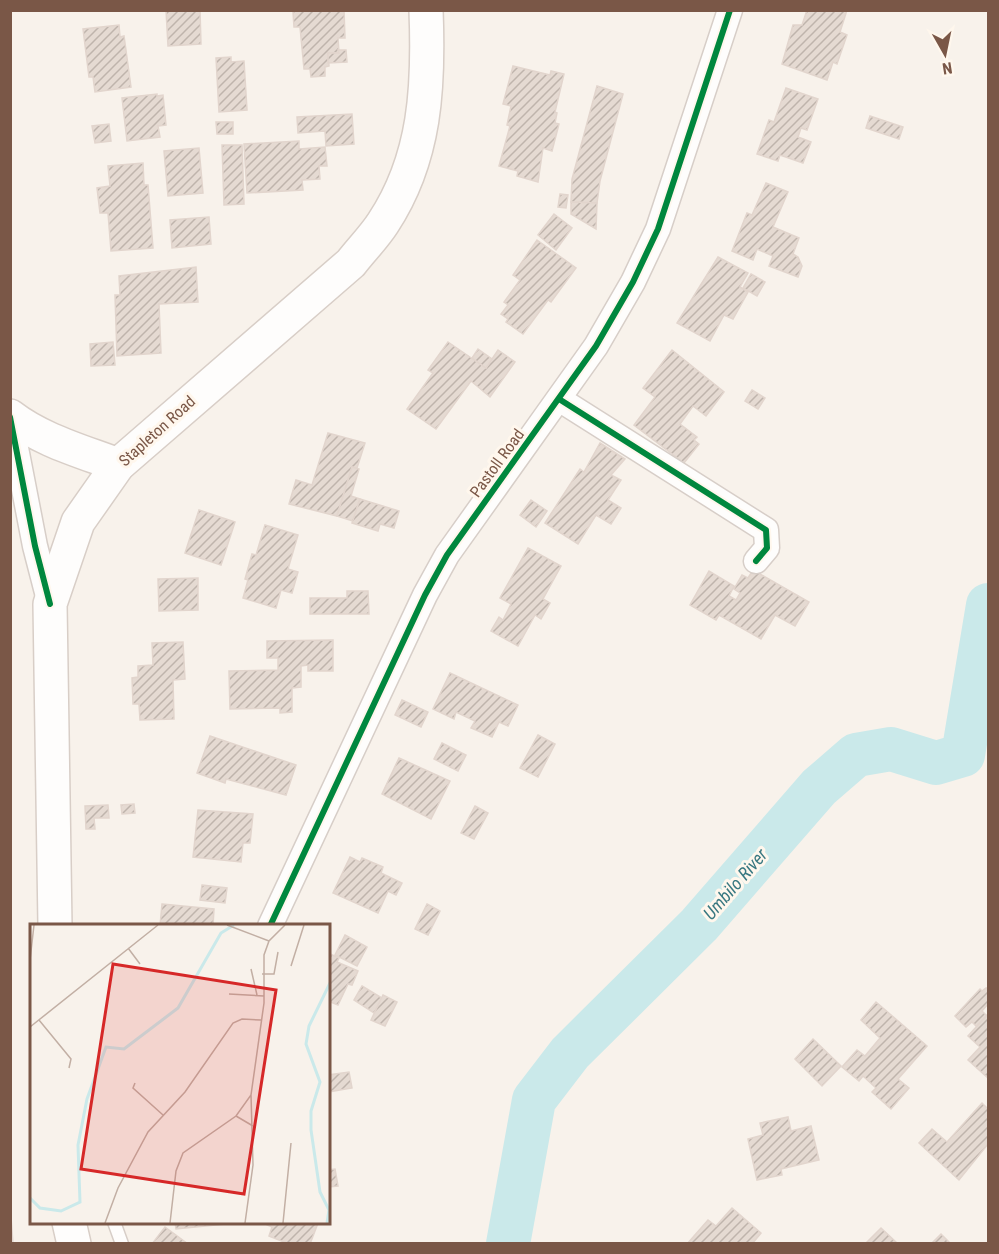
<svg xmlns="http://www.w3.org/2000/svg" width="999" height="1254" font-family="'Roboto Condensed',sans-serif">
	<defs>
		<pattern id="building-hatch" width="6" height="6" patternUnits="userSpaceOnUse" patternTransform="scale(1.5)"><rect width="6" height="6" fill="#e5dad2"/><path d="M-1 1l2-2M0 6l6-6M5 7l2-2" fill="none" stroke="#bfb4ac"/></pattern>
	</defs>
	<rect width="100%" height="100%" fill="#f8f2eb"/>
	<g fill="none" stroke-linecap="round" stroke-linejoin="round">
		<!-- river -->
		<path stroke="#cae9ea" stroke-width="44" d="M508,1244L534,1100L570,1053L699,925L819,787L856,755L891,749L936,763L963,755L988,605"/>
	</g>
	<!-- building -->
	<g fill="url(#building-hatch)" stroke="#e2d5cd" stroke-width="1.5">
		<path d="M166,10H200L201,44L168,46Z"/>
		<path d="M300,10H344L345,38H338L339,53H328L329,66L325,67V76L311,77L310,69H304L300,27H294L293,12Z"/>
		<path d="M807,10H847L840,32L847,35L837,64L833,62L827,80L782,64L793,25H802Z"/>
		<path d="M119,25L120,37L124,36L131,87L95,92L93,77H89L83,29Z"/>
		<path d="M338,50H346L347,62L328,63V53H339Z"/>
		<path d="M231,57V62L244,61L247,110L219,112L216,58Z"/>
		<path d="M513,66L550,75L551,71L564,74L555,112L557,113L555,123L559,124L552,151L543,148L538,182L517,176L518,171L499,166L510,126L507,125L511,106L503,104Z"/>
		<path d="M597,86L623,94L600,181L597,203L571,202L572,179Z"/>
		<path d="M786,88L818,99L807,130L801,128L798,137L811,142L803,163L780,155L778,161L757,154L769,120L774,122Z"/>
		<path d="M157,94V96L163,95L166,125L158,126L160,137L127,141L122,98Z"/>
		<path d="M352,114L354,144L326,146L325,131L298,133L297,117Z"/>
		<path d="M870,116L903,127L899,139L866,128Z"/>
		<path d="M216,122H233V134H217Z"/>
		<path d="M109,124L111,141L95,143L92,126Z"/>
		<path d="M299,141V149L325,147L327,166H319L320,179L302,180L303,190L247,193L244,144Z"/>
		<path d="M222,145H242L244,204L224,205Z"/>
		<path d="M199,148L203,193L168,196L164,151Z"/>
		<path d="M143,163L144,185H148L153,248L111,251L108,213H100L97,188L110,186L108,166Z"/>
		<path d="M766,183L788,192L773,227L799,238L793,254L798,257L802,266L798,277L769,266L773,256L757,249L753,260L732,251L747,213L752,215Z"/>
		<path d="M560,194L568,195L566,208L558,207Z"/>
		<path d="M571,202L597,203L596,229L571,214Z"/>
		<path d="M554,214L572,228L556,250L538,235Z"/>
		<path d="M209,217L211,244L172,248L170,220Z"/>
		<path d="M537,240L576,268L551,302L548,300L523,334L506,322L508,319L501,314L508,305L504,302L520,280L513,275Z"/>
		<path d="M718,257L748,273L740,287L748,292L733,319L724,315L710,341L677,323Z"/>
		<path d="M196,267L198,302L159,304L161,353L117,356L115,295H120L119,276Z"/>
		<path d="M751,274L765,282L757,296L743,288Z"/>
		<path d="M113,342L115,365L91,366L90,344Z"/>
		<path d="M448,342L486,368L498,350L515,362L490,397L471,381L436,429L407,409L433,373L428,370Z"/>
		<path d="M478,349L492,359L486,368L472,358Z"/>
		<path d="M672,350L724,392L706,416L693,406L680,424L697,437L694,440L699,444L684,463L634,425L655,397L643,388Z"/>
		<path d="M752,390L765,398L758,409L745,401Z"/>
		<path d="M328,433L365,443L357,468L352,467L337,516L289,504L296,480L312,485Z"/>
		<path d="M600,443L625,459L611,475L621,480L608,500L621,508L611,524L596,515L578,544L545,523L580,469L584,472Z"/>
		<path d="M352,467L359,469L351,496L360,499L353,521L337,516Z"/>
		<path d="M360,499L399,511L394,528L380,524L378,531L352,523Z"/>
		<path d="M531,500L547,511L536,527L520,515Z"/>
		<path d="M199,510L235,522L221,565L185,553Z"/>
		<path d="M265,525L298,535L288,569L298,572L292,593L281,590L276,608L243,598L248,580L245,579L252,554L256,555Z"/>
		<path d="M528,548L561,566L543,599L550,603L541,619L535,615L518,646L491,631L499,617L503,620L511,604L500,598Z"/>
		<path d="M753,570L809,602L795,626L775,615L761,639L719,615L716,620L690,605L709,571L734,586L729,596L736,600L740,593L734,589L742,575L748,578Z"/>
		<path d="M198,578V610L159,611L158,579Z"/>
		<path d="M347,591H368L369,614H310V598H347Z"/>
		<path d="M333,640V671H308V665L301,666V687L292,688V712L280,713V708L230,709L229,671L278,670V658H267V641Z"/>
		<path d="M183,642L185,679L173,680L174,719L140,720L139,704H133L132,678L138,677V666L153,665L152,643Z"/>
		<path d="M450,673L518,705L508,726L499,722L492,737L471,728L475,721L456,712L454,719L433,709Z"/>
		<path d="M402,700L428,712L421,727L395,715Z"/>
		<path d="M538,735L555,744L538,777L520,768Z"/>
		<path d="M210,736L296,765L286,795L226,779L225,783L197,773Z"/>
		<path d="M442,743L466,755L458,771L434,759Z"/>
		<path d="M399,758L450,781L431,819L382,794Z"/>
		<path d="M134,804L135,813L122,814L121,805Z"/>
		<path d="M108,805L109,818H94L95,829H86L85,806Z"/>
		<path d="M475,806L488,813L474,839L461,833Z"/>
		<path d="M198,810L253,814L250,843H243L241,862L193,857Z"/>
		<path d="M350,857L360,862L362,858L383,867L381,873L402,883L396,895L388,891L378,913L333,893Z"/>
		<path d="M202,885L227,888L225,903L200,900Z"/>
		<path d="M162,904L214,909L213,926H160Z"/>
		<path d="M427,904L440,911L428,935L415,929Z"/>
		<path d="M345,935L367,947L357,966L335,955Z"/>
		<path d="M328,953L339,958L337,962L358,971L352,985L348,984L338,1005L328,1001Z"/>
		<path d="M362,986L382,998L374,1013L354,1000Z"/>
		<path d="M986,988H988V1004L982,1011L987,1016L977,1027L972,1022L966,1027L955,1016L980,989L982,991Z"/>
		<path d="M383,995L397,1002L385,1026L371,1020Z"/>
		<path d="M876,1002L927,1046L898,1079L909,1088L891,1109L872,1092L876,1088L863,1076L859,1081L842,1067L857,1050L865,1056L880,1038L861,1020Z"/>
		<path d="M988,1014V1078L968,1060L980,1047L968,1036Z"/>
		<path d="M813,1039L841,1066L822,1086L795,1059Z"/>
		<path d="M349,1072L352,1088L328,1092V1075Z"/>
		<path d="M982,1103L988,1109V1144L959,1180L919,1143L932,1129L947,1142Z"/>
		<path d="M788,1117L791,1131L811,1126L819,1160L781,1169L782,1175L757,1180L748,1139L763,1135L760,1123Z"/>
		<path d="M335,1169L338,1186L328,1187V1170Z"/>
		<path d="M732,1208L761,1233L752,1244H687L708,1220L716,1226Z"/>
		<path d="M11,1217L13,1244H10Z"/>
		<path d="M175,1222H225V1224L176,1229Z"/>
		<path d="M261,1222H316L318,1223L310,1244H289L269,1236L272,1227Z"/>
		<path d="M165,1227L188,1244H152Z"/>
		<path d="M881,1228L898,1244L866,1243Z"/>
		<path d="M941,1234L951,1244H931Z"/>
	</g>
	<g fill="none" stroke-linecap="round" stroke-linejoin="round">
		<defs>
			<path id="lane" d="M114,1222L122,1244"/>
			<g id="street">
				<path d="M559,399L766,530L767,548L756,561"/>
				<path d="M10,417L35,546L50,604"/>
				<path d="M270,926L425,595L447,555L596,346L633,282L658,229L730,10"/>
			</g>
			<g id="secondary">
				<path d="M10,416C41,440 81,451 118,465"/>
				<path d="M55,926L50,604L78,522L118,465L351,263C361,250 374,237 383,223C426,158 429,86 426,10"/>
				<path d="M69,1222L74,1244"/>
			</g>
		</defs>
		<!-- lane casing -->
		<use href="#lane" stroke="#d7cec8" stroke-width="15"/>
		<!-- street casing -->
		<use href="#street" stroke="#d7cec8" stroke-width="27"/>
		<!-- secondary casing -->
		<use href="#secondary" stroke="#d8cec7" stroke-width="36"/>
		<!-- lane -->
		<use href="#lane" stroke="#fefdfc" stroke-width="12"/>
		<!-- street -->
		<use href="#street" stroke="#fefdfc" stroke-width="24"/>
		<!-- secondary -->
		<use href="#secondary" stroke="#fefdfc" stroke-width="33"/>
		<defs>
			<g id="cycleway">
				<path d="M559,399L766,530L767,548L756,561"/>
				<path d="M10,417L35,546L50,604"/>
				<path d="M270,926L425,595L447,555L596,346L633,282L658,229L730,10"/>
			</g>
		</defs>
		<!-- cycleway casing -->
		<use href="#cycleway" stroke="#fff7ed" stroke-width="10"/>
		<!-- cycleway -->
		<use href="#cycleway" stroke="#00873e" stroke-width="6"/>
	</g>
	<g text-anchor="middle" dominant-baseline="central" stroke-width="6" stroke-linejoin="round" paint-order="stroke">
		<!-- street labels -->
		<g font-size="16" fill="#7a5747" stroke="#fff7ed">
			<text transform="translate(157 431) rotate(-42)">Stapleton Road</text>
			<text transform="translate(497 463) rotate(-54)">Pastoll Road</text>
		</g>
		<!-- water labels -->
		<g font-size="18" font-style="italic" fill="#397881" stroke="#fff7ed">
			<text transform="translate(735 884) rotate(-49)">Umbilo River</text>
		</g>
	</g>
	<!-- overview -->
	<g transform="translate(30 924)">
		<rect width="300" height="300" fill="#f8f2eb"/>
		<path fill="none" stroke="#cae9ea" stroke-width="3" d="M0,274L10,284L31,287L50,278L48,221L57,175L76,123L94,125L148,84L191,9L204,1M297,299L299,286L290,268L281,206V187L290,158L276,120L279,102L300,59"/>
		<path fill="none" stroke="#c2afa4" stroke-width="1.5" d="M197,1L239,17M98,24L110,40M0,36L4,1M261,42L274,1M221,45L227,71M232,50H244L248,28M199,70L234,72M9,96L41,135L39,144M0,103L128,1M105,159L103,164L133,191M206,192L223,202M75,299L88,264L118,208L155,168L203,99L212,95L231,96M140,299L146,247L153,229L206,192L221,171L234,79V31L239,17L255,1M215,299L223,241L221,171M253,299L261,219"/>
		<path fill="#d62828" fill-opacity="0.15" stroke="#d62828" stroke-width="3" d="M83,40L246,66L214,270L51,245Z"/>
		<rect width="300" height="300" fill="none" stroke="#7a5747" stroke-width="3"/>
	</g>
	<!-- border -->
	<rect width="999" height="1254" fill="none" stroke="#7a5747" stroke-width="24"/>
	<!-- north arrow -->
	<g transform="translate(945 54) rotate(171)" stroke="#fff7ed" stroke-width="4.5" paint-order="stroke">
	<path d="M0-4.5L10 22L0 15L-10 22Z" fill="#7a5747"/>
	<text y="-9" font-size="16" font-weight="bold" text-anchor="middle" fill="#7a5747">N</text>
	</g>
</svg>
